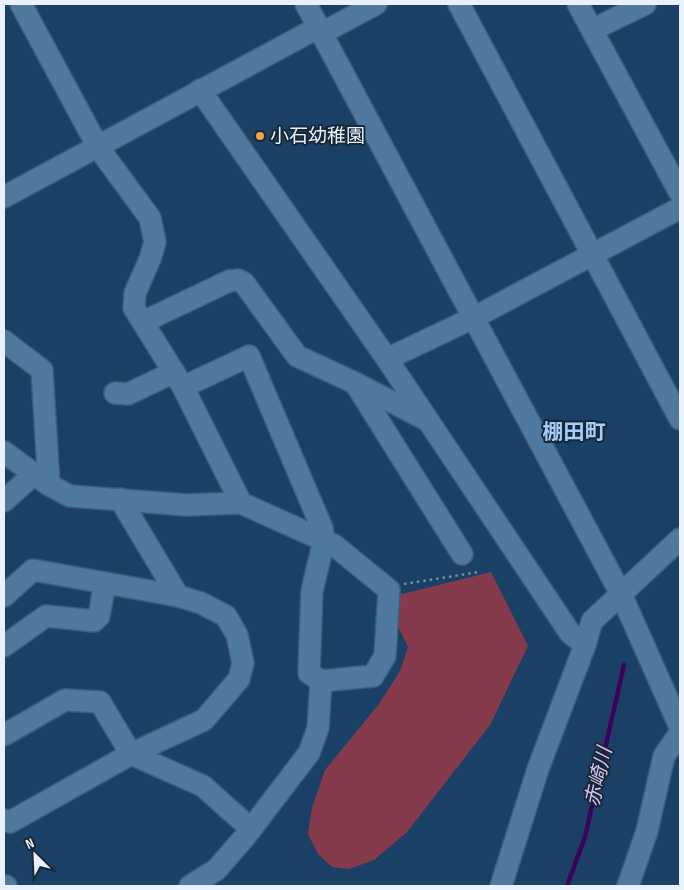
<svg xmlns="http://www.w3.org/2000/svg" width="684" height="890" font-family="'Sofia Sans Condensed','Noto Sans JP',sans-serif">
	<rect width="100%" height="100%" fill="#1a4165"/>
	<!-- green -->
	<path fill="#863b4c" d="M491,572L528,646L490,725L407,832L374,860L349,869L332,867L318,854L308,834L312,808L325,770L379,704L400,671L408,647L393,616L390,597Z"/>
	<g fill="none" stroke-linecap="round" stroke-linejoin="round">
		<!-- stream -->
		<path stroke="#3d025c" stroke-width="4.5" d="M567,886L585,837L624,665"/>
		<defs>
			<g id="minor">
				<path d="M21,4L98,147L150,218L155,242L150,259L135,293L134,308L183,387L241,503"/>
				<path d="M306,4L621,594L680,727"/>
				<path d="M459,4L680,419"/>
				<path d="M578,4L680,193"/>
				<path d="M592,30L645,4"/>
				<path d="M322,33L376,4"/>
				<path d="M200,90L387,359L570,633L585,645"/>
				<path d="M4,197L319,27"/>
				<path d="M143,322L229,281L238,280L244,283L297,356L355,383L425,419"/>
				<path d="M4,341L42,370L49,485"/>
				<path d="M387,359L475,317L680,208"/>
				<path d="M355,383L462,554"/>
				<path d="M183,387L249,356L322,528L324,540L312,591L309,673L321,681"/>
				<path d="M115,393L128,394L174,372"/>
				<path d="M4,452L49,485L70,496L187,505L241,503L334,545L389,590"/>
				<path d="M120,499L178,596"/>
				<path d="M4,501L34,474"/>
				<path d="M4,596L33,570L178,596L201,603L226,616L237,635L243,663L239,679L204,720L131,754L10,822L4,820"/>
				<path d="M4,646L46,616L94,621L99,616L105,583"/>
				<path d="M4,735L65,700L100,702L131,754L203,786L251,829"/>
				<path d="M4,886H6"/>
				<path d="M190,886L216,870L244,838L309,753L318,728L321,681L373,676L385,656L389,590"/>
				<path d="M501,886L538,769L585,645L592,621L680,539"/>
				<path d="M628,886L647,831L664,756L680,733"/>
			</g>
		</defs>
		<!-- minor casing -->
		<use href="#minor" stroke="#3d5c76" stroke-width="24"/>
		<!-- path -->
		<path stroke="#748ea6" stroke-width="2.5" stroke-dasharray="2.5 4" stroke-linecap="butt" d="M404,584L479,572"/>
		<!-- minor -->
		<use href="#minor" stroke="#50799f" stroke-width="21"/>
	</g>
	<!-- markers -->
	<circle fill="#f3a442" stroke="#162737" stroke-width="2" cx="260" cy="136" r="5"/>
	<g text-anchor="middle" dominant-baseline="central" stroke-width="4" stroke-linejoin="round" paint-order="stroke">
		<!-- poi labels -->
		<g font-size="19" fill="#e9f1fa" stroke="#162737" text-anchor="start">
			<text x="270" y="136">小石幼稚園</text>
		</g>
		<!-- water labels -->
		<g font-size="20" font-style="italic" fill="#dac2f1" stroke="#162737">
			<text transform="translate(599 777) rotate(-77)">赤崎川</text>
		</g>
		<!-- quarter labels -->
		<g font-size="21" font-weight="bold" fill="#a2cef9" stroke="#162737">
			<text x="574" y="432">棚田町</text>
		</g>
	</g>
	<!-- border -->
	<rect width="684" height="890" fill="none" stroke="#e9f1fa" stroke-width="10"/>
	<!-- north arrow -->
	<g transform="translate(35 855) rotate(336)" stroke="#162737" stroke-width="4" paint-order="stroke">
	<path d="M0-4L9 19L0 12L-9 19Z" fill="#e9f1fa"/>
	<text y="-8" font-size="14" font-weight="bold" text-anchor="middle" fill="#e9f1fa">N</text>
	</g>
</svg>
